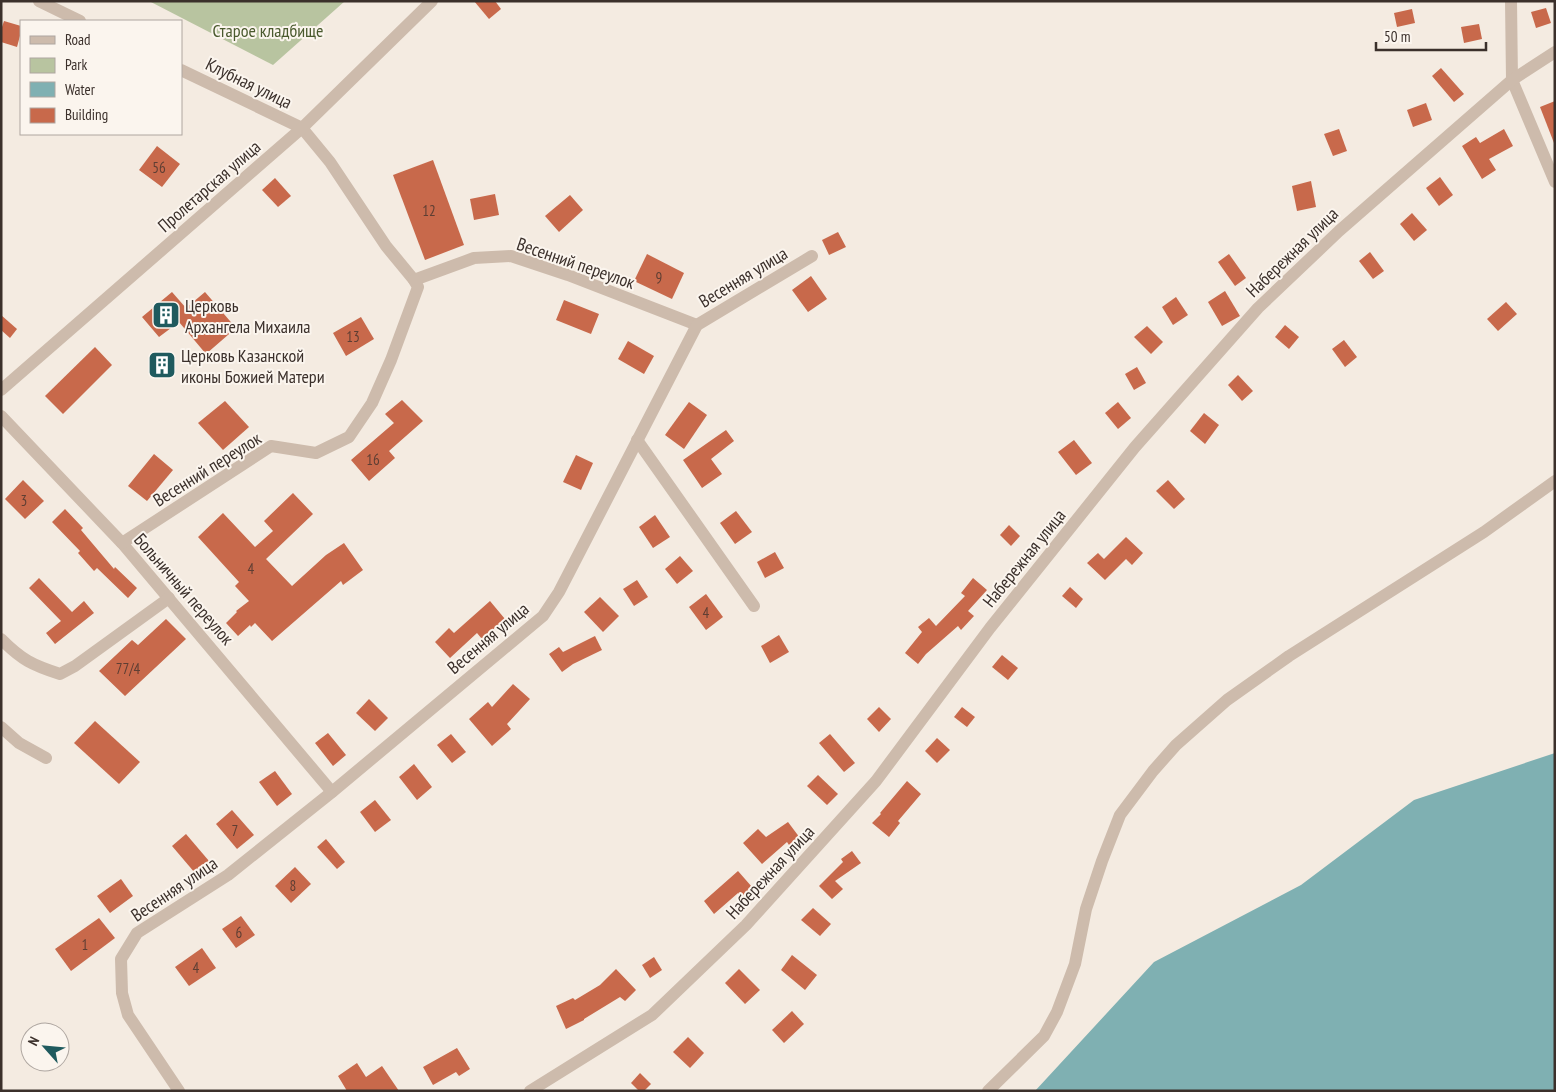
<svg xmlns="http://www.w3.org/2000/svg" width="1556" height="1092" font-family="'PT Sans Narrow',sans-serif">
	<rect width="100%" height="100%" fill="#f4ebe1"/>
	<!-- green -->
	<path fill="#b8c4a0" d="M149,1H345L273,65Z"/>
	<!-- water -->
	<path fill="#7fb0b2" d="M1555,753V1091H1035L1154,962L1301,885L1414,800Z"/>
	<!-- building -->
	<g fill="#c8694b">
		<path d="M474,1H495L501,9L489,19Z"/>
		<path d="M1546,8L1551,23L1536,28L1531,12Z"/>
		<path d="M1412,9L1415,23L1397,27L1394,13Z"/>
		<path d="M4,21L21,26V32L17,47L1,42V30Z"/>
		<path d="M1479,24L1482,39L1464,43L1461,27Z"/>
		<path d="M1441,68L1464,94L1454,102L1432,76Z"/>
		<path d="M1555,101V143H1554L1540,107Z"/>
		<path d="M1426,103L1432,120L1413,127L1407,110Z"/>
		<path d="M1339,129L1347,151L1333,156L1324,134Z"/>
		<path d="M1504,129L1513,146L1489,159L1496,170L1482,179L1462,146L1476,137L1480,143Z"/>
		<path d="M157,146L180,164L162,187L139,170Z"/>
		<path d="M433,160L464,245L425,260L393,175Z"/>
		<path d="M1440,177L1453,195L1439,206L1426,188Z"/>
		<path d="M275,178L291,196L278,207L262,190Z"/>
		<path d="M1311,181L1316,207L1297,211L1292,186Z"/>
		<path d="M495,194L499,215L474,220L470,199Z"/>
		<path d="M570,195L583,210L559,232L545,216Z"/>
		<path d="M1412,213L1427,230L1414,241L1400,224Z"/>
		<path d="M838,232L846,247L829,255L822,240Z"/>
		<path d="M1370,252L1384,271L1373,279L1359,261Z"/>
		<path d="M647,254L684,273L672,299L634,281Z"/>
		<path d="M1229,254L1246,278L1235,286L1218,262Z"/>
		<path d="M811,276L827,299L808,312L792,290Z"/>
		<path d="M1225,291L1240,316L1222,326L1208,302Z"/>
		<path d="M172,292L186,308L205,292L236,328L206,354L179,322L159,337L142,317Z"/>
		<path d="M1176,297L1188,315L1173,325L1162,307Z"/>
		<path d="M564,300L599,314L591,334L556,320Z"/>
		<path d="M1506,302L1517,314L1498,331L1487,319Z"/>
		<path d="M1,315L17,329L10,338L1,330Z"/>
		<path d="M361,317L374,339L346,356L333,333Z"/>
		<path d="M1285,325L1299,337L1289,349L1275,337Z"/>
		<path d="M1147,326L1163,342L1151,354L1134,337Z"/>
		<path d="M1344,340L1357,357L1345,367L1332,349Z"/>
		<path d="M628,341L654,356L644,374L618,359Z"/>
		<path d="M95,347L112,365L63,414L45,396Z"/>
		<path d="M163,356L171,365L161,373L153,364Z"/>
		<path d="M1137,367L1146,383L1134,390L1125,374Z"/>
		<path d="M1238,375L1253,391L1242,401L1228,385Z"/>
		<path d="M402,400L423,421L389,451L395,458L369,481L351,460L394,423L385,414Z"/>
		<path d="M225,401L249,427L223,450L198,423Z"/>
		<path d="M689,402L707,415L684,449L665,435Z"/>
		<path d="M1118,402L1131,418L1118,429L1105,413Z"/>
		<path d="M1204,413L1219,425L1205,444L1190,431Z"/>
		<path d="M726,430L734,441L711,459L722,474L702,488L683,460Z"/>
		<path d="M1074,440L1092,463L1076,475L1058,452Z"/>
		<path d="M154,454L173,470L147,501L128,486Z"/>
		<path d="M576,455L593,463L581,490L563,482Z"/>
		<path d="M23,480L44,501L25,519L5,499Z"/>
		<path d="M1168,480L1185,499L1174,509L1156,491Z"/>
		<path d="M293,493L313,514L266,559L292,586L326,555L344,543L363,570L343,585L341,581L272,641L255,623L251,627L250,625L238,636L226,623L237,612L236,611L249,601L235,586L239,582L198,537L223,513L255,547L273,531L264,521Z"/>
		<path d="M65,509L83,528L81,530L114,569L115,567L137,588L128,598L97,568L94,571L78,553L80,551L52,522Z"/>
		<path d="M736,511L752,532L735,544L720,523Z"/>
		<path d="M655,515L670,537L653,548L639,527Z"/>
		<path d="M1009,525L1020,536L1011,546L1000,535Z"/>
		<path d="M1126,537L1143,553L1132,565L1126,559L1105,580L1087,563L1098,553L1104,559Z"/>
		<path d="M775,552L784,568L765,578L757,562Z"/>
		<path d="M680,556L693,571L677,584L665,569Z"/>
		<path d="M39,578L72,612L84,601L94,613L55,644L46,633L61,621L29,588Z"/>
		<path d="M973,578L987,590L968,611L974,616L961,630L958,626L926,654L918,664L905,653L922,632L918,627L929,618L936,626L965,596L961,593Z"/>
		<path d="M637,580L648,597L634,606L623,589Z"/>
		<path d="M1070,587L1083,599L1076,608L1062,596Z"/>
		<path d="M706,594L723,617L706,630L689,607Z"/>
		<path d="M600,597L619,616L603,632L584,612Z"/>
		<path d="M490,601L505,619L482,639L477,633L450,658L435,642L449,628L454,633Z"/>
		<path d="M166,619L186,639L125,696L99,671L132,640L138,645Z"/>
		<path d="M779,635L789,652L770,663L761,646Z"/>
		<path d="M595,636L602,650L573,664L562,672L549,654L559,647L563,652Z"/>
		<path d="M1002,655L1018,668L1008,680L992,667Z"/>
		<path d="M513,684L530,699L507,724L511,729L492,746L469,719L488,702L492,707Z"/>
		<path d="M369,699L388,718L375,731L356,713Z"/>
		<path d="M879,707L891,719L879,732L867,719Z"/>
		<path d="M962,707L975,717L967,727L954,717Z"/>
		<path d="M95,721L140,762L119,784L74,743Z"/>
		<path d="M328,733L346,755L333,766L315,743Z"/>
		<path d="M451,734L466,752L452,763L437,745Z"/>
		<path d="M830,734L855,763L844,772L819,743Z"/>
		<path d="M937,738L950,750L937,763L925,751Z"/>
		<path d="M414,764L432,787L417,800L399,777Z"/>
		<path d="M275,771L292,794L277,806L259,782Z"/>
		<path d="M818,775L838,794L827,805L807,786Z"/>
		<path d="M907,781L921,794L898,821L900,823L889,837L872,823L881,814L880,813Z"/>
		<path d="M375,800L391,820L375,832L360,812Z"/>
		<path d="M232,810L254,835L237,849L216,824Z"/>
		<path d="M788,822L800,838L789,845L787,842L762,864L743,843L758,829L766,837Z"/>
		<path d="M186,834L209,861L195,873L172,846Z"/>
		<path d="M326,839L345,862L337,869L317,847Z"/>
		<path d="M852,851L861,863L835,881L843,889L832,899L819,886L843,862L841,859Z"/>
		<path d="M295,867L311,884L291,903L275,886Z"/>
		<path d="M738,871L752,887L741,897L738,893L714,914L704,901Z"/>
		<path d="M121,879L133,896L110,913L97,896Z"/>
		<path d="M813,908L831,924L820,936L801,920Z"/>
		<path d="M241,916L255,935L236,948L222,929Z"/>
		<path d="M99,918L115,938L71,971L55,949Z"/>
		<path d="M202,948L216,968L189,986L175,967Z"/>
		<path d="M792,955L817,975L805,990L781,970Z"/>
		<path d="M654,957L662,970L650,978L642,965Z"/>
		<path d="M616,969L636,990L625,1001L620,997L584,1019V1020L566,1029L556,1006L573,998L575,1000L600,985Z"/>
		<path d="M739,969L760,990L745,1004L725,983Z"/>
		<path d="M792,1011L804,1024L784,1043L772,1030Z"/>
		<path d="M688,1037L704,1053L690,1068L673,1052Z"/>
		<path d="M457,1048L470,1069L459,1076L456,1072L433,1085L423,1067Z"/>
		<path d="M357,1063L366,1077L382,1066L399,1091H347L338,1076Z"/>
		<path d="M640,1073L651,1084L644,1091H639L631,1083Z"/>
	</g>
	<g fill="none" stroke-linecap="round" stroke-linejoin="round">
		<!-- minor -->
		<g stroke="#cdbbac" stroke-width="12">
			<path d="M39,1L80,21"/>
			<path d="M1511,1L1512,80L1555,182"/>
			<path d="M181,70L302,128L330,162L386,246L414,280L474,258L511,256L568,275L697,325"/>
			<path d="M1,390L302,128L432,1"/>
			<path d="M1,416L122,543L332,792"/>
			<path d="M637,440L754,606"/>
			<path d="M122,543L271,446L316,453L349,437L372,403L391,360L418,287L414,280"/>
			<path d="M1,639C22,660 32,665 60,674L75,666L169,598"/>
			<path d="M1,727L19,743L46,758"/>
			<path d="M179,1091L128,1015L122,993L121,959L137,933L228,875L332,792L543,616L559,592L697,325L812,256"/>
			<path d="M530,1091L652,1015L746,925L876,781L990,628L1135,447L1258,308L1339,231L1512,80L1555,52"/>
			<path d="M988,1091L1044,1036L1057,1012L1075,964L1086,909L1102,861L1120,815L1153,771L1176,745L1227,700L1289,656L1484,532L1555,481"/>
		</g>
	</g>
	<!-- icons -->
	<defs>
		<symbol id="building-square" viewBox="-11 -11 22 22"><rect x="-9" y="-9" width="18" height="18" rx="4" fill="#1f5a5e" stroke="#fbf5ee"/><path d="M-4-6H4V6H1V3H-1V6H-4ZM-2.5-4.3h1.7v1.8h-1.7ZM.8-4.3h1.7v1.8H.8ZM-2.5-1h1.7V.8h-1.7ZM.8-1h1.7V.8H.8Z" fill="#fff"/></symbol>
	</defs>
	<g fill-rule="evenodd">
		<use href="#building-square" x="150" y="299" width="32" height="32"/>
		<use href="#building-square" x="146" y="349" width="32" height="32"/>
	</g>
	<g text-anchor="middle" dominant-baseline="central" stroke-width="4" stroke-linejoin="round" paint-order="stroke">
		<!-- number labels -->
		<g font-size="15" fill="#5e3e33">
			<text x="159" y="167">56</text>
			<text x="429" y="210">12</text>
			<text x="659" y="277">9</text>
			<text x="353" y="336">13</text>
			<text x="373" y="459">16</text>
			<text x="24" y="500">3</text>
			<text x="251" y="568">4</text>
			<text x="706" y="612">4</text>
			<text x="128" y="668">77/4</text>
			<text x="235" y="830">7</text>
			<text x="293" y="885">8</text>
			<text x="239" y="932">6</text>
			<text x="85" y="944">1</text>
			<text x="196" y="967">4</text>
		</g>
		<!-- park labels -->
		<g font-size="18" fill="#4a5a2e" stroke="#fbf5ee">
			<text x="268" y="30">Старое кладбище</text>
		</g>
		<!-- street labels -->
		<g font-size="18" fill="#3b302b" stroke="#fbf5ee">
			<text transform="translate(249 83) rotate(26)">Клубная улица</text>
			<text transform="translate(209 186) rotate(-41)">Пролетарская улица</text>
			<text transform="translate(1292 252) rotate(-44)">Набережная улица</text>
			<text transform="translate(576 263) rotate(19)">Весенний переулок</text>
			<text transform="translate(743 277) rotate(-31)">Весенняя улица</text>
			<text transform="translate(207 469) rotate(-32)">Весенний переулок</text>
			<text transform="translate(1024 558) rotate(-51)">Набережная улица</text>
			<text transform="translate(184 589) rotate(49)">Больничный переулок</text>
			<text transform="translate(488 638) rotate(-40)">Весенняя улица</text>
			<text transform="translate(770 872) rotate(-47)">Набережная улица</text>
			<text transform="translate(174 889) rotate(-34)">Весенняя улица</text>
		</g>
		<!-- poi labels -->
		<g font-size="18" fill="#3b302b" stroke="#fbf5ee" text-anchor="start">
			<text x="185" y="305">Церковь<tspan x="185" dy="21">Архангела Михаила</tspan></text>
			<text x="181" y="355">Церковь Казанской<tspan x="181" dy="21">иконы Божией Матери</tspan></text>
		</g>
	</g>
	<!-- border -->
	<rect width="1556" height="1092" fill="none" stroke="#3b302b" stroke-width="5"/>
	<!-- legend -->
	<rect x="20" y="20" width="162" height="115" fill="#fbf5ee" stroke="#aea6a0"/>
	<rect x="30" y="36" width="25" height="8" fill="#cdbbac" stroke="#aea6a0"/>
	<text x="65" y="45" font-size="15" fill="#3b302b">Road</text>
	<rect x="30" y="58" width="25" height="15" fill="#b8c4a0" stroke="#aea6a0"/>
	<text x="65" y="70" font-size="15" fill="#3b302b">Park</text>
	<rect x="30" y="82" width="25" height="15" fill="#7fb0b2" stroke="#aea6a0"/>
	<text x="65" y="95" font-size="15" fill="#3b302b">Water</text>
	<rect x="30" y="108" width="25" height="15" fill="#c8694b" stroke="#aea6a0"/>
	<text x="65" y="120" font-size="15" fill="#3b302b">Building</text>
	<!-- north arrow -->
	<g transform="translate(45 1047) rotate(297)"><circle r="24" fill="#fbf5ee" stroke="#aea6a0"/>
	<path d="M0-4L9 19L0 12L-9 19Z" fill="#1f5a5e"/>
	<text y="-8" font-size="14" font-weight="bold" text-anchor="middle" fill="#3b302b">N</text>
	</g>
	<!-- scale -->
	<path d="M1376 42v8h110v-8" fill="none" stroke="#3b302b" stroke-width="2.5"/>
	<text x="1384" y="42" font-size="15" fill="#3b302b" stroke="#fbf5ee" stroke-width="4" paint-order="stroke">50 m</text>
</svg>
